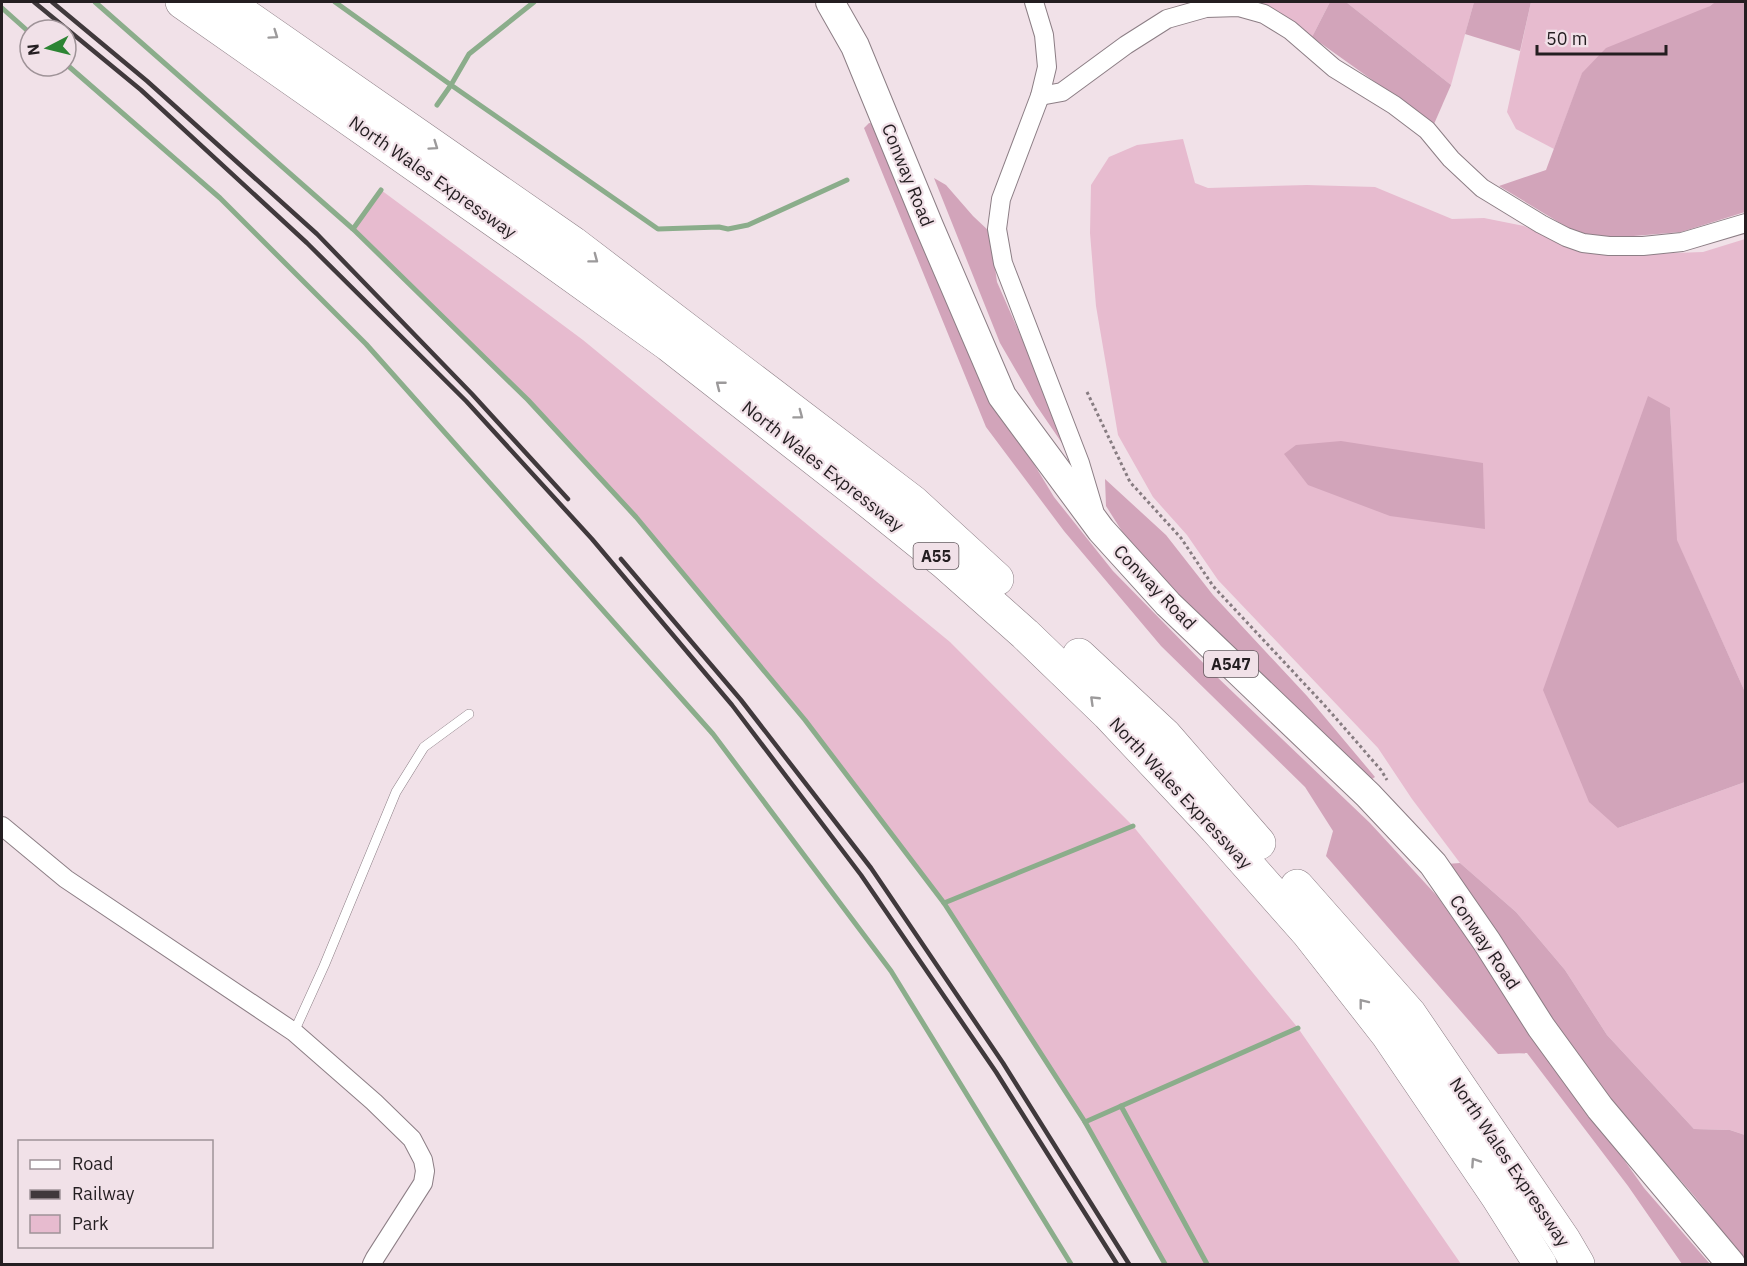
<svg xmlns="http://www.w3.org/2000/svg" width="1747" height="1266" font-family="'IBM Plex Sans',sans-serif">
	<rect width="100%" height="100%" fill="#f1e1e8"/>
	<!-- green -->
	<g fill="#e7bbcf">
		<path d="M1246,2H1330L1312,37L1278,11Z"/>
		<path d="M1346,2H1474L1451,85Z"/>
		<path d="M1531,2H1715L1710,6L1582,74L1554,149L1516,129L1507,112Z"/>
		<path d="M1183,139L1195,183L1208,188L1307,185L1375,187L1452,219L1484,218L1524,226L1575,249L1618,255L1703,252L1745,239V692L1676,539L1670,408L1618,828L1745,782V1135L1730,1130L1694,1129L1607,1035L1565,970L1516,912L1460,863L1412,799L1378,748L1218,580L1187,535L1153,497L1118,435L1096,306L1090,233L1091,185L1109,157L1137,145Z"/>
		<path d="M381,190L583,340L950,642L1133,826L1298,1028L1461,1264H1167L1085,1122L944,903L805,720L636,517L528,400L353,229Z"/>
	</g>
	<!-- forest -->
	<g fill="#d2a4ba">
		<path d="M1330,2H1346L1451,85L1434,124L1312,37Z"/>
		<path d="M1474,2H1531L1520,51L1465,34Z"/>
		<path d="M1715,2H1745V212L1681,232L1610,238L1575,232L1499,186L1546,170L1582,73L1606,48L1710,6Z"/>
		<path d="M869,123L875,124L995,400L1054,497L1113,571L1215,675L1370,823L1437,896L1644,1188L1710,1264H1682L1628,1186L1527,1053L1498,1054L1326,856L1333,831L1305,787L1161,646L1064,531L986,427L864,128Z"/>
		<path d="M934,178L946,185L973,216L990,232L997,282L1053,409L1066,449L1036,405L1000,343Z"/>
		<path d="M1648,396L1670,408L1677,540L1745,692V782L1618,828L1589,802L1543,690Z"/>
		<path d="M1341,441L1483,463L1485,529L1390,516L1308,485L1284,454L1296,445Z"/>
		<path d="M1105,479L1166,535L1213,595L1307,696L1375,777L1369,781L1190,610L1125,536L1106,506Z"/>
		<path d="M1460,863L1516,912L1565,970L1607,1035L1694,1129L1730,1130L1745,1135V1260L1695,1197L1611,1100L1497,942L1446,864Z"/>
	</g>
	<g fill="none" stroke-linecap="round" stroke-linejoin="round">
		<!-- stream -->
		<g stroke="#8bad8b" stroke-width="5">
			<path d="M95,2L353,229L528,400L636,517L805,720L944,903L1085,1122L1165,1264"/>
			<path d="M335,2L451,85L437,105"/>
			<path d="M534,2L469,54L451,85L658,229L719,227L728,229L748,225L847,180"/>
			<path d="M2,8L30,33"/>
			<path d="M66,64L220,198L366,344L713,734L891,971L1071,1264"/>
			<path d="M353,229L381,190"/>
			<path d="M944,903L1133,826"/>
			<path d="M1121,1106L1207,1264"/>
			<path d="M1085,1122L1298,1028"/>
		</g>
		<defs>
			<path id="lane" d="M294,1032L324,966L396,792L424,747L469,714"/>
			<g id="street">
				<path d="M1034,2L1044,35L1047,67L1040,96L1001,199L997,229L1003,263L1080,463L1094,510"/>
				<path d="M1040,96L1062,92L1126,45L1167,19L1206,8L1239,7L1264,14L1290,30L1334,68L1394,105L1427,130L1451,159L1482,188L1541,224L1566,237L1583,243L1609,246H1643L1682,242L1746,223"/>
				<path d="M2,826L66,879L294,1032L374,1102L412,1139L423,1160L425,1171L423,1183L375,1258L372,1264"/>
			</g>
			<path id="primary" d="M830,2L855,46L929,226L1002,396L1101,530L1168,604L1368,795L1433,864L1487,942L1541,1027L1600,1108L1731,1264"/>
			<g id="highway">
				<path d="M182,2L528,244L669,345L872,504L945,563L1025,634L1108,714L1216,829L1308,933L1387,1034L1497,1196L1540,1264"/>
				<path d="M226,2L573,243L913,502L997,579"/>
				<path d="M1079,655L1165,735L1259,843"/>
				<path d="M1297,886L1410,1014L1564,1240L1578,1264"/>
			</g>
		</defs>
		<!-- lane casing -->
		<use href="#lane" stroke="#8c7e85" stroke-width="10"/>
		<!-- street casing -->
		<use href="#street" stroke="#8c7e85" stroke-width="20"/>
		<!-- primary casing -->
		<use href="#primary" stroke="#8c7e85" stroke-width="30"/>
		<!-- highway casing -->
		<use href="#highway" stroke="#8c7e85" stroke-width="34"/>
		<!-- path -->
		<path stroke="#877c81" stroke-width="3" stroke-dasharray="3 3" stroke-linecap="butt" d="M1087,392L1130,482L1181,538L1213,586L1327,708L1381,770L1387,780"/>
		<!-- lane -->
		<use href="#lane" stroke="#fff" stroke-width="9"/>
		<!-- street -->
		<use href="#street" stroke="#fff" stroke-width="18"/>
		<!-- primary -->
		<use href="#primary" stroke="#fff" stroke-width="28"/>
		<!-- highway -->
		<use href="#highway" stroke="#fff" stroke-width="33"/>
		<!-- rail -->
		<g stroke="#40393c" stroke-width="4.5">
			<path d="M34,2L141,90L307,243L466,401L592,539L732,705L861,875L996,1072L1117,1264"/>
			<path d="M52,2L147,81L317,234L472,394L568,499"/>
			<path d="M621,559L741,700L871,868L1003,1063L1129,1264"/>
		</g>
	</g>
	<!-- one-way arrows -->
	<defs><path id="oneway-chevron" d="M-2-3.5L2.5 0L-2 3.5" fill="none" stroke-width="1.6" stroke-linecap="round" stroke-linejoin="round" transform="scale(1.5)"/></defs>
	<g stroke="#9c9a9b">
		<use href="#oneway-chevron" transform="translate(274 35) rotate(35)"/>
		<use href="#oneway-chevron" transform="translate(434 146) rotate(35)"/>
		<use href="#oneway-chevron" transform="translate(594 259) rotate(37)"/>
		<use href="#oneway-chevron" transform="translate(720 385) rotate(-142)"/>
		<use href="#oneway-chevron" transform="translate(799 415) rotate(37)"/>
		<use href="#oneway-chevron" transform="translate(1094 700) rotate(-136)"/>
		<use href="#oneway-chevron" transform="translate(1363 1003) rotate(-128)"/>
		<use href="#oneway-chevron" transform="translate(1475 1162) rotate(-124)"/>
	</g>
	<g text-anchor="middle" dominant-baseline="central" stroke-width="4.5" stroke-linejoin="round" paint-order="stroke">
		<!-- shield labels -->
		<g fill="#f1e1e8" stroke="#62585d" stroke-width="1.5">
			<rect x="913.5" y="543" width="45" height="26" rx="4.5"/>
			<rect x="1204" y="651" width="54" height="26" rx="4.5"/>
		</g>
		<g font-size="16" font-weight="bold" fill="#241e21">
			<text x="936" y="556">A55</text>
			<text x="1231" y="664">A547</text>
		</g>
		<!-- street labels -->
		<g font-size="18" fill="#241e21" stroke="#f1e1e8">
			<text transform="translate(908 175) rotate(68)">Conway Road</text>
			<text transform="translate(433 177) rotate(35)">North Wales Expressway</text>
			<text transform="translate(823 466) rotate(38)">North Wales Expressway</text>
			<text transform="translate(1155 587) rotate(46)">Conway Road</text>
			<text transform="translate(1181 793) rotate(47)">North Wales Expressway</text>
			<text transform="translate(1485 942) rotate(56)">Conway Road</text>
			<text transform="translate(1510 1162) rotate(56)">North Wales Expressway</text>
		</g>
	</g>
	<!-- border -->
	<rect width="1747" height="1266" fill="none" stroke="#241e21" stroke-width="6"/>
	<!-- legend -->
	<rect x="18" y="1140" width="195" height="108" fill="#f1e1e8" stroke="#9f9398" stroke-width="1.5"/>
	<rect x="30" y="1160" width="30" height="9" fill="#ffffff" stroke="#9f9398" stroke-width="1.5"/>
	<text x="72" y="1170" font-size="18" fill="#241e21">Road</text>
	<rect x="30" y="1190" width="30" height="9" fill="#40393c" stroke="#9f9398" stroke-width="1.5"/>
	<text x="72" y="1200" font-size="18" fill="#241e21">Railway</text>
	<rect x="30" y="1215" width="30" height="18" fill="#e7bbcf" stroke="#9f9398" stroke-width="1.5"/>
	<text x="72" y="1230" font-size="18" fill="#241e21">Park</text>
	<!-- north arrow -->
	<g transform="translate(48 48) rotate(263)"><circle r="28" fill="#f1e1e8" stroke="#9f9398" stroke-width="1.5"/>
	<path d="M0-4.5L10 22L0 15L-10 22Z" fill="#2c8433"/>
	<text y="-9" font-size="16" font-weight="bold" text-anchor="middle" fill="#241e21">N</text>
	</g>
	<!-- scale -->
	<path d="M1537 45v9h129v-9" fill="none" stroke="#241e21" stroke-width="3"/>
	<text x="1546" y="45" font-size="18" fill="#241e21" stroke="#f1e1e8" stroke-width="4.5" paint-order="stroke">50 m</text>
</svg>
